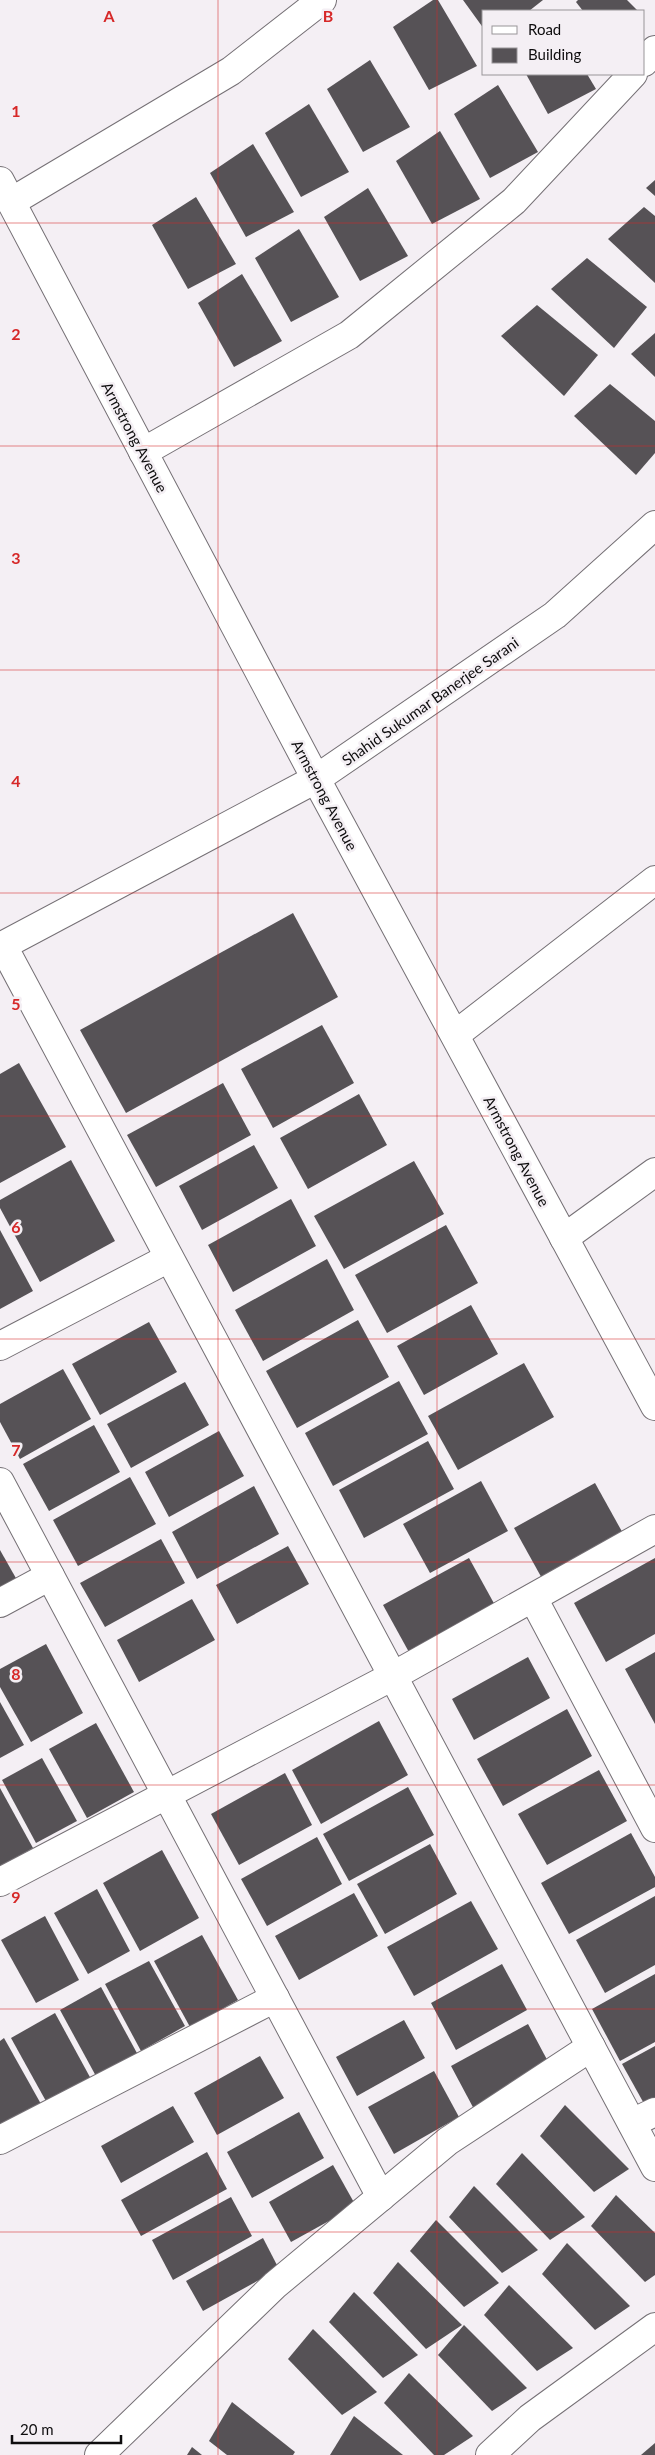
<svg xmlns="http://www.w3.org/2000/svg" width="655" height="2455" font-family="Lato,sans-serif">
	<rect width="100%" height="100%" fill="#f4eff4"/>
	<!-- building -->
	<g fill="#565256">
		<path d="M433,0H438L477,66L429,90L393,27Z"/>
		<path d="M463,0H543L529,11H484V29Z"/>
		<path d="M578,0H627L638,11H583L576,2Z"/>
		<path d="M370,60L410,127L363,152L327,89Z"/>
		<path d="M526,74H587L596,89L548,114Z"/>
		<path d="M498,85L538,152L490,178L454,114Z"/>
		<path d="M309,104L349,172L301,197L265,133Z"/>
		<path d="M440,131L480,199L432,224L396,161Z"/>
		<path d="M253,144L294,212L246,237L210,173Z"/>
		<path d="M655,180V196L646,188Z"/>
		<path d="M368,188L408,256L360,281L324,217Z"/>
		<path d="M196,197L236,264L188,289L152,225Z"/>
		<path d="M644,207L655,216V283L608,239Z"/>
		<path d="M299,229L339,297L291,322L255,258Z"/>
		<path d="M587,258L647,307L614,348L551,289Z"/>
		<path d="M242,274L282,341L234,367L198,303Z"/>
		<path d="M537,305L598,355L564,396L501,336Z"/>
		<path d="M655,333V377L631,354Z"/>
		<path d="M610,384L655,421V453L636,475L574,416Z"/>
		<path d="M293,913L338,997L126,1113L80,1030Z"/>
		<path d="M322,1025L354,1083L273,1128L241,1069Z"/>
		<path d="M19,1063L66,1147L0,1183V1074Z"/>
		<path d="M223,1083L251,1135L156,1187L127,1135Z"/>
		<path d="M359,1094L387,1145L308,1189L280,1138Z"/>
		<path d="M254,1145L278,1188L202,1230L179,1186Z"/>
		<path d="M71,1160L115,1241L40,1282L0,1208V1200Z"/>
		<path d="M414,1161L444,1214L344,1269L314,1216Z"/>
		<path d="M291,1199L316,1246L233,1292L208,1245Z"/>
		<path d="M446,1225L478,1283L387,1333L355,1275Z"/>
		<path d="M0,1230L33,1291L0,1309Z"/>
		<path d="M327,1259L354,1310L263,1361L235,1310Z"/>
		<path d="M471,1305L498,1354L424,1395L397,1346Z"/>
		<path d="M358,1320L389,1377L297,1428L266,1371Z"/>
		<path d="M149,1322L177,1372L100,1415L72,1364Z"/>
		<path d="M524,1363L554,1417L458,1470L428,1416Z"/>
		<path d="M63,1369L91,1419L20,1459L0,1422V1404Z"/>
		<path d="M399,1381L428,1434L333,1486L305,1433Z"/>
		<path d="M185,1382L209,1425L131,1468L107,1424Z"/>
		<path d="M94,1425L120,1472L49,1511L23,1464Z"/>
		<path d="M219,1431L244,1476L169,1517L145,1472Z"/>
		<path d="M428,1441L454,1489L364,1538L339,1490Z"/>
		<path d="M130,1477L156,1524L78,1566L53,1520Z"/>
		<path d="M481,1481L508,1531L430,1573L403,1524Z"/>
		<path d="M595,1483L625,1537L544,1582L514,1528Z"/>
		<path d="M254,1486L279,1534L197,1579L172,1532Z"/>
		<path d="M161,1539L185,1583L105,1627L80,1583Z"/>
		<path d="M288,1546L309,1584L237,1624L216,1585Z"/>
		<path d="M0,1550L17,1580L0,1589Z"/>
		<path d="M469,1558L496,1607L410,1654L383,1605Z"/>
		<path d="M655,1558V1634L606,1662L574,1603Z"/>
		<path d="M192,1599L215,1640L139,1682L117,1640Z"/>
		<path d="M46,1644L83,1713L31,1742L0,1687V1669Z"/>
		<path d="M655,1652V1724L625,1669Z"/>
		<path d="M528,1657L550,1698L474,1740L452,1699Z"/>
		<path d="M0,1702L24,1745L0,1758Z"/>
		<path d="M567,1709L592,1756L503,1806L477,1759Z"/>
		<path d="M379,1721L408,1775L321,1824L292,1770Z"/>
		<path d="M96,1723L134,1792L87,1818L49,1749Z"/>
		<path d="M42,1758L77,1821L36,1843L2,1780Z"/>
		<path d="M599,1770L627,1821L547,1865L518,1814Z"/>
		<path d="M285,1773L312,1825L239,1865L211,1814Z"/>
		<path d="M408,1787L434,1835L349,1881L323,1834Z"/>
		<path d="M0,1788L33,1848L0,1867Z"/>
		<path d="M631,1833L655,1877V1887L569,1934L541,1883Z"/>
		<path d="M317,1837L342,1884L267,1926L241,1879Z"/>
		<path d="M430,1844L457,1894L385,1934L357,1884Z"/>
		<path d="M162,1850L199,1918L140,1951L103,1883Z"/>
		<path d="M97,1889L130,1951L88,1974L54,1913Z"/>
		<path d="M354,1893L378,1936L299,1980L275,1936Z"/>
		<path d="M655,1896V1965L605,1993L576,1940Z"/>
		<path d="M471,1901L498,1949L414,1996L387,1947Z"/>
		<path d="M45,1916L79,1980L36,2003L1,1940Z"/>
		<path d="M202,1935L238,2000L190,2027L154,1961Z"/>
		<path d="M149,1961L185,2026L141,2051L105,1984Z"/>
		<path d="M502,1964L527,2010L456,2050L431,2003Z"/>
		<path d="M655,1974V2042L620,2061L592,2009Z"/>
		<path d="M101,1987L138,2055L97,2078L60,2010Z"/>
		<path d="M55,2013L91,2079L47,2103L11,2038Z"/>
		<path d="M404,2020L425,2058L357,2096L336,2057Z"/>
		<path d="M528,2024L552,2069L475,2111L451,2066Z"/>
		<path d="M4,2038L41,2104L0,2127V2041Z"/>
		<path d="M655,2046V2105L647,2109L622,2064Z"/>
		<path d="M260,2056L284,2098L217,2135L194,2093Z"/>
		<path d="M434,2071L459,2117L394,2154L368,2107Z"/>
		<path d="M565,2105L629,2169L594,2192L540,2136Z"/>
		<path d="M173,2106L194,2142L121,2183L101,2146Z"/>
		<path d="M299,2112L324,2158L252,2198L227,2152Z"/>
		<path d="M207,2152L227,2189L141,2236L121,2200Z"/>
		<path d="M522,2153L585,2217L550,2240L496,2184Z"/>
		<path d="M333,2165L356,2206L291,2242L269,2202Z"/>
		<path d="M474,2186L538,2250L502,2273L449,2217Z"/>
		<path d="M616,2195L655,2233V2275L645,2282L591,2226Z"/>
		<path d="M231,2197L252,2236L173,2280L152,2240Z"/>
		<path d="M436,2220L499,2283L464,2307L410,2251Z"/>
		<path d="M263,2238L279,2269L203,2311L186,2281Z"/>
		<path d="M567,2243L630,2306L595,2330L542,2274Z"/>
		<path d="M398,2262L462,2325L426,2349L373,2293Z"/>
		<path d="M509,2285L573,2348L537,2371L484,2315Z"/>
		<path d="M354,2292L418,2355L383,2378L329,2322Z"/>
		<path d="M464,2325L527,2388L492,2411L438,2355Z"/>
		<path d="M313,2329L377,2392L342,2415L288,2359Z"/>
		<path d="M409,2373L473,2436L444,2455H434L384,2403Z"/>
		<path d="M232,2402L295,2452L293,2455H227L209,2441Z"/>
		<path d="M354,2416L403,2455H330Z"/>
		<path d="M655,2443V2455H641Z"/>
		<path d="M192,2447L202,2455H187Z"/>
	</g>
	<g fill="none" stroke-linecap="round" stroke-linejoin="round">
		<defs>
			<g id="minor">
				<path d="M644,62L655,50"/>
				<path d="M0,181L316,779L655,1406"/>
				<path d="M11,202L231,71L322,0"/>
				<path d="M143,452L349,335L514,201L633,74"/>
				<path d="M3,946L655,2167"/>
				<path d="M0,947L316,779L555,615L655,525"/>
				<path d="M455,1035L655,880"/>
				<path d="M564,1238L655,1172"/>
				<path d="M0,1346L169,1258"/>
				<path d="M0,1482L381,2197"/>
				<path d="M533,1598L655,1828"/>
				<path d="M0,1603L50,1576"/>
				<path d="M0,1882L393,1676L655,1529"/>
				<path d="M632,2123L655,2112"/>
				<path d="M0,2140L275,1998"/>
				<path d="M99,2455L275,2285L448,2141L591,2047"/>
				<path d="M490,2455L530,2418L655,2327"/>
			</g>
		</defs>
		<!-- minor casing -->
		<use href="#minor" stroke="#757075" stroke-width="30"/>
		<!-- minor -->
		<use href="#minor" stroke="#fff" stroke-width="28"/>
	</g>
	<!-- grid -->
	<path fill="none" stroke="#d62828" stroke-width="1" stroke-opacity="0.55" d="M218,0V2455M437,0V2455M0,223H655M0,446H655M0,670H655M0,893H655M0,1116H655M0,1339H655M0,1562H655M0,1785H655M0,2009H655M0,2232H655"/>
	<g text-anchor="middle" dominant-baseline="central" stroke-width="5" stroke-linejoin="round" paint-order="stroke">
		<!-- street labels -->
		<g font-size="15" fill="#0e0d0e" stroke="#f4eff4">
			<text transform="translate(135 437) rotate(62)">Armstrong Avenue</text>
			<text transform="translate(430 701) rotate(-35)">Shahid Sukumar Banerjee Sarani</text>
			<text transform="translate(325 795) rotate(62)">Armstrong Avenue</text>
			<text transform="translate(517 1151) rotate(62)">Armstrong Avenue</text>
		</g>
	</g>
	<g font-size="16" text-anchor="middle" font-weight="bold" fill="#d62828" stroke="#f4eff4" stroke-width="5" stroke-linejoin="round" paint-order="stroke">
		<text x="109" y="22">A</text>
		<text x="328" y="22">B</text>
		<text x="16" y="117">1</text>
		<text x="16" y="340">2</text>
		<text x="16" y="564">3</text>
		<text x="16" y="787">4</text>
		<text x="16" y="1010">5</text>
		<text x="16" y="1233">6</text>
		<text x="16" y="1456">7</text>
		<text x="16" y="1680">8</text>
		<text x="16" y="1903">9</text>
	</g>
	<!-- legend -->
	<rect x="482" y="10" width="162" height="65" fill="#f4eff4" stroke="#989598"/>
	<rect x="492" y="26" width="25" height="8" fill="#ffffff" stroke="#989598"/>
	<text x="528" y="35" font-size="15" fill="#0e0d0e">Road</text>
	<rect x="492" y="48" width="25" height="15" fill="#565256" stroke="#989598"/>
	<text x="528" y="60" font-size="15" fill="#0e0d0e">Building</text>
	<!-- scale -->
	<path d="M12 2435v8h109v-8" fill="none" stroke="#0e0d0e" stroke-width="2.5"/>
	<text x="20" y="2435" font-size="15" fill="#0e0d0e" stroke="#f4eff4" stroke-width="4" paint-order="stroke">20 m</text>
</svg>
